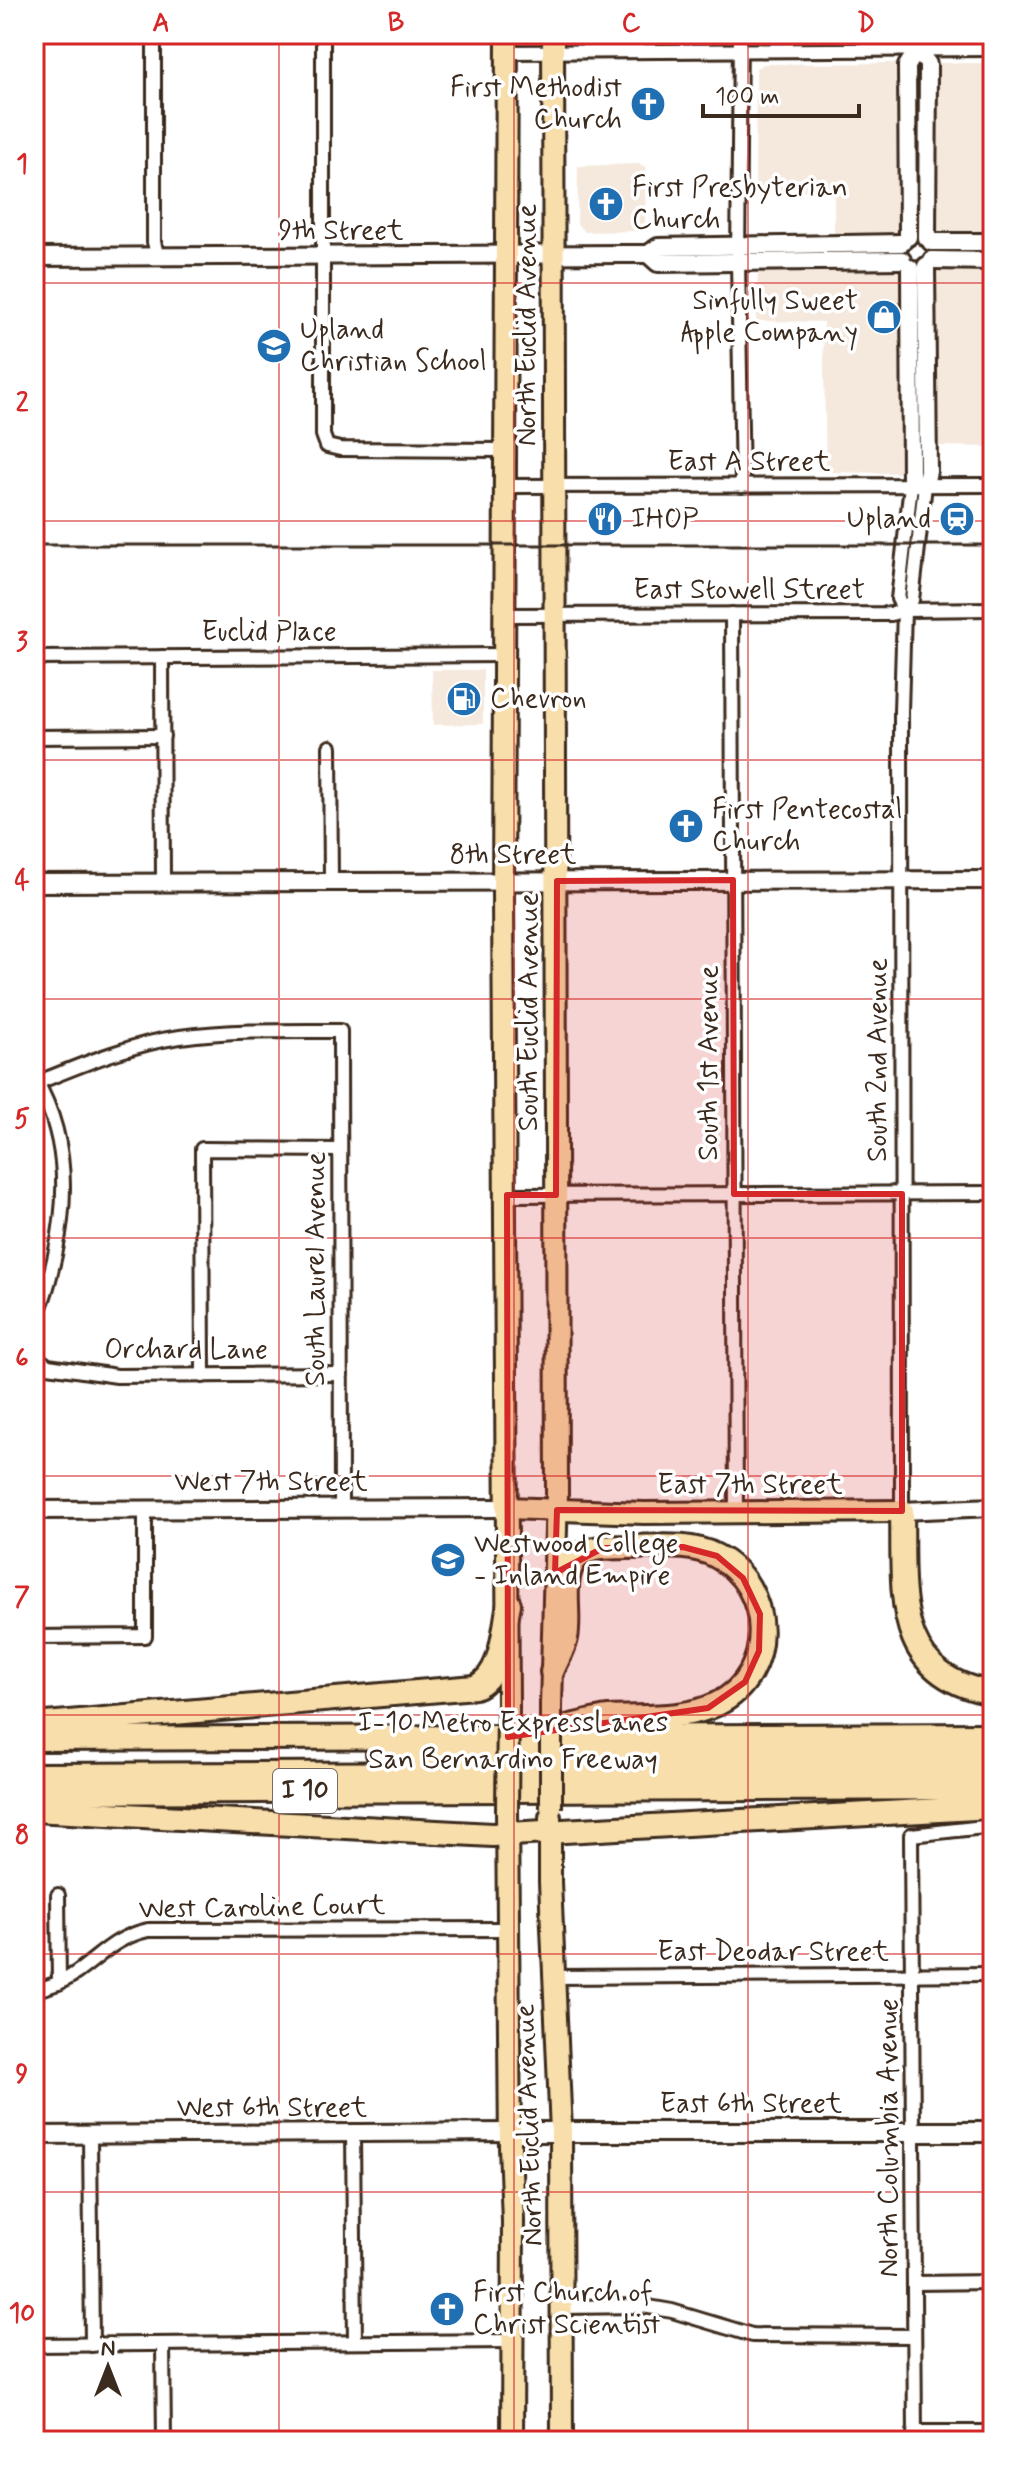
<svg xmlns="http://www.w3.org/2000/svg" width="1027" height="2475" font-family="Mynerve,sans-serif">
	<rect width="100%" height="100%" fill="#fff"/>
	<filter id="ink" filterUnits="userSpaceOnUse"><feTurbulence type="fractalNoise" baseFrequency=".0125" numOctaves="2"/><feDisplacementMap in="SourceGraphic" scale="16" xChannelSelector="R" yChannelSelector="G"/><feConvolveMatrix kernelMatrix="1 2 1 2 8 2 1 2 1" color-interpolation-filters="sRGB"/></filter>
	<g filter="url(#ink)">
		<!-- built -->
		<g fill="#f5e9de">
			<path d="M899,63L902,66L901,229L890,237H834V195L829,194L828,190L758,191L755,189L756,68L764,64Z"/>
			<path d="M937,63H993V235L936,237L933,234V65Z"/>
			<path d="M639,164L646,167L645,231L585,232L577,224L578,166Z"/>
			<path d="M900,269L903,272L902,473L826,472L823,322L756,321L758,270Z"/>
			<path d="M937,270H993V447L936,446L934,272Z"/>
			<path d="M432,670H483V724L433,725Z"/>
		</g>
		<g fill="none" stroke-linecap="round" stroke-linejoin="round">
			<defs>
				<g id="minor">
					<path d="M154,34V242L158,258"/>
					<path d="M323,34V435L327,446L340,449L505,450"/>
					<path d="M740,34L738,262L742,486"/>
					<path d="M508,52L993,49"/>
					<path d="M505,486L993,485"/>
					<path d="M904,610L912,600L925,485"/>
					<path d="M732,614L736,1513"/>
					<path d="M504,615L891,614L904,610L993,609"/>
					<path d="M162,657L163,882"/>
					<path d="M34,658L504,655"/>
					<path d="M34,737L163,736"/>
					<path d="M330,747L331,881"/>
					<path d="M34,1077C67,1133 69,1193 55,1255C50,1277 45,1299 34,1320"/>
					<path d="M34,1084C81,1065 130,1044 180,1037C233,1030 286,1031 340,1031L341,1508"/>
					<path d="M507,1195L993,1193"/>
					<path d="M34,1356L48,1366L117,1376L341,1374"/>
					<path d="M203,1376L202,1149L340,1150"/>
					<path d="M902,1511L901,711L904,610L898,599L911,485"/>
					<path d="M34,1637L145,1636V1508"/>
					<path d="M58,1895L59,1983"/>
					<path d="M554,1977L993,1974"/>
					<path d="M34,1990C49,1987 64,1982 76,1973C103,1954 114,1938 148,1930L509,1929"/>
					<path d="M353,2134L355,2342"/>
					<path d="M90,2135L92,2345"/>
					<path d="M914,2283L993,2282"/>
					<path d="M562,2307L643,2306L672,2311L752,2335L914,2336"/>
					<path d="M163,2344L164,2441"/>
					<path d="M34,2345L512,2341"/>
					<path d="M914,2432H993"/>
					<path d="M915,2441L911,1835L993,1826"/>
				</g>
				<g id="tertiary">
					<path d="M917,50L928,64L927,238"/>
					<path d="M908,237L907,66L917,50V34"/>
					<path d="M931,242H993"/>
					<path d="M648,254L658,263L902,260"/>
					<path d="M34,257L624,254H648L658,247L902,243"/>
					<path d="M932,260L993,261"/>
					<path d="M910,268L911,485"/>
					<path d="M925,485L928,471L926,266"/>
					<path d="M34,883L993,880"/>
					<path d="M34,1510L507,1508"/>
					<path d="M902,1511L993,1507"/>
					<path d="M34,2135L510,2132"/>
				</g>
				<path id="secondary" d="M510,2132H993"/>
				<g id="primary">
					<path d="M507,34L503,896L508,1705"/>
					<path d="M507,1508L644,1513L902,1511"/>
					<path d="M551,1705L557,1493L553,34"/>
					<path d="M507,1811L510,2146L513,2221L512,2441"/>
					<path d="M550,1817V1882L561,2132L562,2441"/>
				</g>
				<g id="motorway">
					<path d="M902,1511C904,1591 890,1676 993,1693"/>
					<path d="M552,1672C556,1661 564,1649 566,1638C571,1615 560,1580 575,1560C587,1545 610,1548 627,1547C656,1547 690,1542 716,1556C774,1586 777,1675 717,1704C684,1720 644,1716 609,1718C593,1720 577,1725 561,1728"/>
					<path d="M34,1725L475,1687C503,1675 503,1631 509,1604"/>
					<path d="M34,1739L993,1735"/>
					<path d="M378,1753L993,1752"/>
					<path d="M34,1775L993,1771"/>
					<path d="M34,1792L993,1788"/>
					<path d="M34,1810L492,1835L993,1807"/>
				</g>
			</defs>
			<!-- minor casing -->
			<use href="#minor" stroke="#3b2a1e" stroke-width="18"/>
			<!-- tertiary casing -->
			<use href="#tertiary" stroke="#3b2a1e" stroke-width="22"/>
			<!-- secondary casing -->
			<use href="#secondary" stroke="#3b2a1e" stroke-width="24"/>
			<!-- primary casing -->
			<use href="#primary" stroke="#3b2a1e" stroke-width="26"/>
			<!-- motorway casing -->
			<use href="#motorway" stroke="#3b2a1e" stroke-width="28"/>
			<!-- minor -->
			<use href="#minor" stroke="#fff" stroke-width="12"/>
			<!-- tertiary -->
			<use href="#tertiary" stroke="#fff" stroke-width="16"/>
			<!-- secondary -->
			<use href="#secondary" stroke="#fff" stroke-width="18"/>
			<!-- primary -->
			<use href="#primary" stroke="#f8deab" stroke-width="20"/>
			<!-- motorway -->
			<use href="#motorway" stroke="#f8deab" stroke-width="22"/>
			<!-- rail -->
			<path stroke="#3b2a1e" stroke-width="3" d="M34,545H993"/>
			<defs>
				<g id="primary-bridge">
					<path d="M551,1808V1705"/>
					<path d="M507,1811L508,1705"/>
				</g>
			</defs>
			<!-- primary-bridge casing -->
			<use href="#primary-bridge" stroke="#3b2a1e" stroke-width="26" stroke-linecap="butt"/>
			<!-- primary-bridge -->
			<use href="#primary-bridge" stroke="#f8deab" stroke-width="20"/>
		</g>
	</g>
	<!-- marked area -->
	<path fill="#d62828" fill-opacity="0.2" stroke="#d62828" stroke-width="6" stroke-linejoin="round" d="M733,880L734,1194H902V1511L557,1510L555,1573L603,1548L683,1547L717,1556L743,1578L760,1614L759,1651L745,1682L708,1708L508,1737L507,1195H556L557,881Z"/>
	<!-- grid -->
	<path fill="none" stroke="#d62828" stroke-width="2" stroke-opacity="0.55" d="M279,34V2441M514,34V2441M748,34V2441M34,283H993M34,521H993M34,760H993M34,999H993M34,1238H993M34,1476H993M34,1715H993M34,1954H993M34,2192H993"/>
	<!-- icons -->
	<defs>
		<symbol id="church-disc" viewBox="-11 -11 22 22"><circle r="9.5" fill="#1f6fb2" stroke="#fff"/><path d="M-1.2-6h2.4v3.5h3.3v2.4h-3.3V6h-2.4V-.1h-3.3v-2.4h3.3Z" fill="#fff"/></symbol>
		<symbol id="shop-disc" viewBox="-11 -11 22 22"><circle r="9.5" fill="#1f6fb2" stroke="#fff"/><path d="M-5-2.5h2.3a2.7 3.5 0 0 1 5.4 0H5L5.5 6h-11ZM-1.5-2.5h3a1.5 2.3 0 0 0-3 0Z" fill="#fff"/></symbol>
		<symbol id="school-disc" viewBox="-11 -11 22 22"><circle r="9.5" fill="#1f6fb2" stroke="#fff"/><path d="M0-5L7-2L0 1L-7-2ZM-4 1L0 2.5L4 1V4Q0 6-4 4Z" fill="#fff"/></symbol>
		<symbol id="restaurant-disc" viewBox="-11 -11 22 22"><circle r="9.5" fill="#1f6fb2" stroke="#fff"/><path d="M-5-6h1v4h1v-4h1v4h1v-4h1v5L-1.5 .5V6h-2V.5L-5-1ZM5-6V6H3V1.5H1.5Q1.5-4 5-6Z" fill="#fff"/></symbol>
		<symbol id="station-disc" viewBox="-11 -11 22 22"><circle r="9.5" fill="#1f6fb2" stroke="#fff"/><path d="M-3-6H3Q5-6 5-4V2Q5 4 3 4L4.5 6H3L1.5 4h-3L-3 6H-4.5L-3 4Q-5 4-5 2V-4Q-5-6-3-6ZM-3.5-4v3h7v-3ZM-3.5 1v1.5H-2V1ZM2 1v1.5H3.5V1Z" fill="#fff"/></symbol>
		<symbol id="fuel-disc" viewBox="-11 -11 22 22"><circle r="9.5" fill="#1f6fb2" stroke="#fff"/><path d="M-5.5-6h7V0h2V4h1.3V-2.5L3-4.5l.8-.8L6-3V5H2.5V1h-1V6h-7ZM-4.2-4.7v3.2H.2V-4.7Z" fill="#fff"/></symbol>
	</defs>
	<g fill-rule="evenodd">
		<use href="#church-disc" x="628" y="84" width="40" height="40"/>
		<use href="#church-disc" x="586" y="184" width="40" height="40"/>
		<use href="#shop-disc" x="864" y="297" width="40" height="40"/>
		<use href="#school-disc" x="254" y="326" width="40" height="40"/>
		<use href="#restaurant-disc" x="585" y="499" width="40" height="40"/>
		<use href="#station-disc" x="937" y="499" width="40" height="40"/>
		<use href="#fuel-disc" x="444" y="679" width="40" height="40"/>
		<use href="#church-disc" x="666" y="806" width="40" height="40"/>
		<use href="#school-disc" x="428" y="1540" width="40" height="40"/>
		<use href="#church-disc" x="427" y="2289" width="40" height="40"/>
	</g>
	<g text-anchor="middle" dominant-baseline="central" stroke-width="7" stroke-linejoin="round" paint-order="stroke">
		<!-- shield labels -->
		<rect fill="#fff" stroke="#766a62" stroke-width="2" x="273" y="1769" width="64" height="44" rx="6"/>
		<g font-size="26" font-weight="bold" fill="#3b2a1e">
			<text x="305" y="1791">I 10</text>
		</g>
		<!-- poi labels -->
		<g font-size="28" fill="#3b2a1e" stroke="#fff" text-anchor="start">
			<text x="622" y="88" text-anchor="end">First Methodist<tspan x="622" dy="32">Church</tspan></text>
			<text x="632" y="188">First Presbyterian<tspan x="632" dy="32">Church</tspan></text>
			<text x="858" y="301" text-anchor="end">Sinfully Sweet<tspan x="858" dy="32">Apple Company</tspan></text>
			<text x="300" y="330">Upland<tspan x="300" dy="32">Christian School</tspan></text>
			<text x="631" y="519">IHOP</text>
			<text x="931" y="519" text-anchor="end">Upland</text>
			<text x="490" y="699">Chevron</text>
			<text x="712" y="810">First Pentecostal<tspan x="712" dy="32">Church</tspan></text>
			<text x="474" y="1544">Westwood College<tspan x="474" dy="32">- Inland Empire</tspan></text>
			<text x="473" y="2293">First Church of<tspan x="473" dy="32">Christ Scientist</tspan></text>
		</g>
		<!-- street labels -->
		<g font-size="28" fill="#3b2a1e" stroke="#fff">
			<text x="341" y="231">9th Street</text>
			<text transform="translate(527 325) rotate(-90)">North Euclid Avenue</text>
			<text x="749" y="462">East A Street</text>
			<text x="749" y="590">East Stowell Street</text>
			<text x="269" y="632">Euclid Place</text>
			<text x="513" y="855">8th Street</text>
			<text transform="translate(529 1012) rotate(-90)">South Euclid Avenue</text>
			<text transform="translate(878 1060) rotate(-90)">South 2nd Avenue</text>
			<text transform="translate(709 1063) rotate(-90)">South 1st Avenue</text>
			<text transform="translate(316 1269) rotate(-90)">South Laurel Avenue</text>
			<text x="186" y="1350">Orchard Lane</text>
			<text x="271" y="1482">West 7th Street</text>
			<text x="750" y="1485">East 7th Street</text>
			<text x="513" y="1723">I-10 Metro ExpressLanes</text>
			<text x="513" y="1760">San Bernardino Freeway</text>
			<text transform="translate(262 1908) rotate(-1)">West Caroline Court</text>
			<text x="773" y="1952">East Deodar Street</text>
			<text x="751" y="2104">East 6th Street</text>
			<text x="272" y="2108">West 6th Street</text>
			<text transform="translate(530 2125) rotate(-92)">North Euclid Avenue</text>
			<text transform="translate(889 2138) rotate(-90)">North Columbia Avenue</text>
		</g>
	</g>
	<!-- margin -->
	<rect width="1027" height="2475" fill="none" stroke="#fff" stroke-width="88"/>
	<!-- north arrow -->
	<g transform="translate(108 2367)" stroke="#ffffff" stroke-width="6" paint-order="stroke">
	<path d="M0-6L14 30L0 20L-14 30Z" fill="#3b2a1e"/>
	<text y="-12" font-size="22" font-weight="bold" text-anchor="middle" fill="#3b2a1e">N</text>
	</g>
	<!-- scale -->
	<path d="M703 104v12h156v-12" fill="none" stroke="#3b2a1e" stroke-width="4"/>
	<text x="715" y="104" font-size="24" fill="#3b2a1e" stroke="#ffffff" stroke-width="6" paint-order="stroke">100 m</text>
	<rect x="44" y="44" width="939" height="2387" fill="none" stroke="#d62828" stroke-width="3"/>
	<g font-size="26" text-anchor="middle" font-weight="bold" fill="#d62828">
		<text x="161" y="31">A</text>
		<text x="396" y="31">B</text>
		<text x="631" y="31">C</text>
		<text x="866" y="31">D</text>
		<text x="22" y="172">1</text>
		<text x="22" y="411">2</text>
		<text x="22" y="650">3</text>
		<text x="22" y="889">4</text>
		<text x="22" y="1127">5</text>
		<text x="22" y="1366">6</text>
		<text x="22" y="1605">7</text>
		<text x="22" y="1843">8</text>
		<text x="22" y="2082">9</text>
		<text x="22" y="2321">10</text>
	</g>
</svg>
